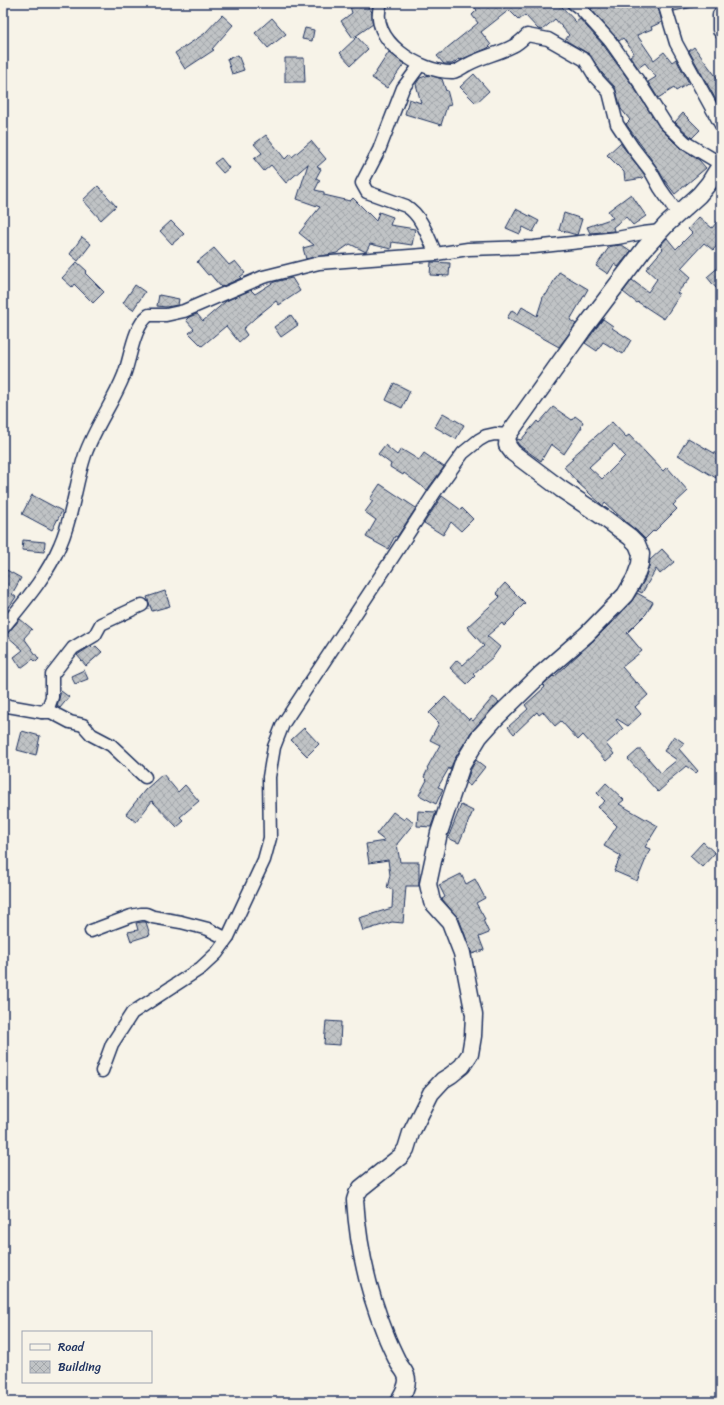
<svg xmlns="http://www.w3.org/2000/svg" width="724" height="1405" font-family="Sriracha,sans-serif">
	<defs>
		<pattern id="building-cross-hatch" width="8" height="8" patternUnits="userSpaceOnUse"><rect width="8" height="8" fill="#c0c3c5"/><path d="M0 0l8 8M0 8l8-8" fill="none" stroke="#a4a8ac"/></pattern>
	</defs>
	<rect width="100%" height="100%" fill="#f7f3e8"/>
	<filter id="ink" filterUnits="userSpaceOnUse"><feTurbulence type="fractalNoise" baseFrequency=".025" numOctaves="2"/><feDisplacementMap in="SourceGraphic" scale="8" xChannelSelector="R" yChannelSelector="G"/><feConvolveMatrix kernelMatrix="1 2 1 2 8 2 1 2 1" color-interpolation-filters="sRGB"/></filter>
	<g filter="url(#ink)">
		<!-- building -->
		<g fill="url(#building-cross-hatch)" stroke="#1b2f5e" fill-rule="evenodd">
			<path d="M349,3H365L372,12L373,24L353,38L341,21L352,13Z"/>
			<path d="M471,3H563L562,7L576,22L580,19L604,46L633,86L660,128L681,149L699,160L706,168L675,194L665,181L656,166L626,124L630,120L621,109L615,87L602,73L589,54L565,40L569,35L555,19L542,30L538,29L525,15L519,20L509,10L481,32L491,45L488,48L460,60L459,59L452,64H444L437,56L478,23L472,15L477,10Z"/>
			<path d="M597,3H609L614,9L621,3H657L662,22L651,27L652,29L637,35L654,60L664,52L672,62L676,59L689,83L676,91L674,88L658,98L648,82L656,77L645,63L638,68L630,56L634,53L623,38L619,41L591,9Z"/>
			<path d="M672,3H693V7L674,11Z"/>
			<path d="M222,15L233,25L212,49L214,50L185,69L175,53L204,34Z"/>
			<path d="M272,18L286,34L268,48L255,33Z"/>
			<path d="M305,28L314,30L312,41L302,39Z"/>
			<path d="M357,37L368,49L351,65L340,53Z"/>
			<path d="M694,47L721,83V109L689,51Z"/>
			<path d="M389,52L404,64L387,88L372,78Z"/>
			<path d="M238,55L244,70L232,74L227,59Z"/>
			<path d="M285,58H304L305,82H285Z"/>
			<path d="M474,74L489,91L476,103L460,87Z"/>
			<path d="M429,75L442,79L446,91L447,90L451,105L447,106L441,125L405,114L409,99L421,103L416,84L420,78Z"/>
			<path d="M683,113L700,130L692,138L675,122Z"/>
			<path d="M266,135L285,159L290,154L292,157L311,141L326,159L317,167L321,169L316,178L320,180L315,190L324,192V195L350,201L353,198L376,221L379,212L393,217L390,225L415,229L412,245L392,242L391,249L370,244L366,252L350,244L337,253L306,259L303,248L314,245L299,233L320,207L297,199L308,164L286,183L271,165L264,171L254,159L262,153L254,144Z"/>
			<path d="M620,143L644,174L645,176L643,178L625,181L624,172L607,155Z"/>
			<path d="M221,158L229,168L223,173L214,163Z"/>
			<path d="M98,186L116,206L101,220L83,200Z"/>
			<path d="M631,194L646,216L633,225L626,217L613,227L614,231L590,233L587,227L613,218L608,211Z"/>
			<path d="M516,209L539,221L533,232L523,227L520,234L506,228Z"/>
			<path d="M564,213L582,219L577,235L559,230Z"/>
			<path d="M699,217L712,228L721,217V241L713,250L704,243L681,268L691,277L677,293L680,295L664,319L638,302L637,303L623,292L632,280L648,292L657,279L646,269L663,249L660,246L667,238L676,249L692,233L688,229Z"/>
			<path d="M171,221L184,234L172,244L160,231Z"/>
			<path d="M82,237L91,244L78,261L70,254Z"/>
			<path d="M622,245L631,251L618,267L614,264L608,274L596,266L610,246Z"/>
			<path d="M214,248L229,265L235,261L245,273L240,277L241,278L221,287L210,274L208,275L197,262Z"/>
			<path d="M77,262L87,271L85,273L104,292L93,303L74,284L72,287L62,278Z"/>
			<path d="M431,262L450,263L449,276L430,275Z"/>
			<path d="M721,265V284L716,288L707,277Z"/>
			<path d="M559,272L588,289L570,320L576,324L559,347L507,318L512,310L518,314L522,307L537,316L544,294L546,295Z"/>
			<path d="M292,278L300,291L279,305L276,301L255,318L243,329L247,335L239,342L226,326L202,346L189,333L194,329L186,320L189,317L197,314L203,321L226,301L251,290L255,294L274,282Z"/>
			<path d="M135,285L145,292L133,310L123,303Z"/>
			<path d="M159,295L179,299L178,305L166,307L157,306Z"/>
			<path d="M291,315L298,325L281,337L274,327Z"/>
			<path d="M603,319L613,326L612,328L631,340L623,354L603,342L597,351L585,343Z"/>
			<path d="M394,383L410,391L402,408L386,400Z"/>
			<path d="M553,407L572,420L575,416L583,422L581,426L582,427L564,454L551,444L541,461L520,446L517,442V439L521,440L537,421L539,423Z"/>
			<path d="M443,413L464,425L456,439L435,427Z"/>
			<path d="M612,422L626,437L629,435L663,471L667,467L688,491L673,505L677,509L654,532L653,531L645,539L605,503L603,506L601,504L577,482L564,467L573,459L571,458ZM614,444L625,456L602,479L589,467Z"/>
			<path d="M688,438L721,457V469L716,478L678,455Z"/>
			<path d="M385,445L397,455L401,449L419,460L424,453L444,467L427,490L404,473L403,475L390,467L391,464L378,454Z"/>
			<path d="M380,484L416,508L397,537L395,536L388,549L366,537L376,520L365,512L373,501L370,499Z"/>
			<path d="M32,495L62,511L52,530L22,514Z"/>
			<path d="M442,496L461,510L462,508L473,519L461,531L451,522L443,535L424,523Z"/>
			<path d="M23,540L45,542L44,552L22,550Z"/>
			<path d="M662,549L674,562L660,574L656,569L642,593L638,591L644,581L649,567L650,560Z"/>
			<path d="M3,568L21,578L12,594L16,597L9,607L6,604L3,609Z"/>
			<path d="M505,583L525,603L514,614L515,615L504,626L502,623L487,636L500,647L493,657L473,674L475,676L467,684L450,668L457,660L463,665L484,646L467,627L500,597L496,593Z"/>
			<path d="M165,591L170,606L152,611L147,597Z"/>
			<path d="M637,593L653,602L646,614L627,633L642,651L622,667L636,683L637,682L648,695L635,707L641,714L628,726L617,719L616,720L623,729L606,744L614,754L606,761L583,735L578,740L561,721L555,726L543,712L539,715L537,712L514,734L508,727L528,709L525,705L545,687L543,685L547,681L553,676L554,677L593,641L612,622V623L632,601Z"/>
			<path d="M20,619L32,629L24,638L39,659L36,662L33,659L21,668L14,657L23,650L6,635Z"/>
			<path d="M91,646L93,648L96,646L102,652L86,666L77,655Z"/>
			<path d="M84,670L88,679L75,684L71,676Z"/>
			<path d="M61,691L69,697L60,708L57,706Z"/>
			<path d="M445,697L469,720L470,718L473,721L493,697L499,702L471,732L454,760L450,770L449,768L438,787L443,789L436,804L419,795L427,780L424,777L428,769L427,768L440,745L430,740L439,723L429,713Z"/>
			<path d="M304,728L319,744L307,756L291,740Z"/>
			<path d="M22,731L40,736L36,755L17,750Z"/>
			<path d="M674,736L684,743L679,749L698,771L696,773L686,766L667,782L668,783L658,792L628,759L638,750H641L661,773L677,760L664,751Z"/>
			<path d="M476,760L485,767L470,786L466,783L471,769Z"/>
			<path d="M163,774L178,792L185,785L199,801L180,817L184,821L177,827L152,801L136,822L126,814L145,790Z"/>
			<path d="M606,783L624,800L619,804L658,826L645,847L650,849L637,881L614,871L621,856L604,846L617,826L598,807L605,801L597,793Z"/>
			<path d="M461,805L473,811L459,843L448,838Z"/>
			<path d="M418,811L436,812L431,827L417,826Z"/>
			<path d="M393,812L404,820L406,817L414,823L397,844L400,862H419V886H406L403,923L392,922L363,931L359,918L392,908L393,890L387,888L390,875L388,860L369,863L366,844L385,841L376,834Z"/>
			<path d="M703,842L715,853L702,867L690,856Z"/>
			<path d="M461,874L466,884L475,879L485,898L476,903L485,919L483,920L489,933L479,937L484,950L472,954L459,919L442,899L445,897L439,885Z"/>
			<path d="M142,922H146L150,935L131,941L128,932L138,930L136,923Z"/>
			<path d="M326,1021L341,1022L340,1045L324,1044Z"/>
		</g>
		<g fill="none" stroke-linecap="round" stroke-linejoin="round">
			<defs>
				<g id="minor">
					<path d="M381,3C367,40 421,73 453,72C458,71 463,67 467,65C481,57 498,54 513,46C518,44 523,39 527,35L548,39L585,60L596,78L609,92L617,124L633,148L650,170L660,188L678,214"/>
					<path d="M573,3L581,9L610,41L639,82L665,123L686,143L721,164"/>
					<path d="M664,3L676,43L721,125"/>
					<path d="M420,65L403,88L379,150L362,183L367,192L406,206C422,216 428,237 436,254"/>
					<path d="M3,628C24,602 47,576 60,545C73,516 75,485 85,455C95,427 113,403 124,375C131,357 133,327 149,315H166L184,311L263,277L319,263L436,254L468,249L534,247L617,238L643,233L661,231"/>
					<path d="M3,703L8,706L42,712L48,708L52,697V675L73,648L95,635L101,624L142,605"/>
					<path d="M42,712H51L70,722L83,725L92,735L111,745L145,777"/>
					<path d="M91,931L131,916L141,914H146L153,917L181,922L208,929L227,939"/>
					<path d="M102,1071L112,1044L132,1013L201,968L217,953L227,939L264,860L270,838L269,777L274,747L283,724L389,563L435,492L463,453L479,440L486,436L495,434L508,435"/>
				</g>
				<g id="tertiary">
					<path d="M721,15V30"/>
					<path d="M398,1402C402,1395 407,1388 407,1380C407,1373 402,1369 399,1364C394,1354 389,1344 385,1333C368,1291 358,1245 355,1200L357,1194L361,1188L401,1156L406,1149L411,1133L431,1093L443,1080L451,1075L462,1066L470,1054L473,1036L474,1015L462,953L450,922L432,902L428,884L439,833L462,765L479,737L497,717L541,674L587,634L625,595L635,578L640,564L641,554L637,544L630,537L603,517L561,489L513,453L507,445L508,435L582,331L644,249L667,224L699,195L709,183L721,164"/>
				</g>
			</defs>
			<!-- minor casing -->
			<use href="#minor" stroke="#1b2f5e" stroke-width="15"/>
			<!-- tertiary casing -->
			<use href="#tertiary" stroke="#1b2f5e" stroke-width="19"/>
			<!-- minor -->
			<use href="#minor" stroke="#f7f3e8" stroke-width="12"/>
			<!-- tertiary -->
			<use href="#tertiary" stroke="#f7f3e8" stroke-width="16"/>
		</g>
	</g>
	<!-- margin -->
	<rect width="724" height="1405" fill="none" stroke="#f7f3e8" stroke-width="16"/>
	<rect x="8" y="8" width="708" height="1389" fill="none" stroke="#1b2f5e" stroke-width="1.5" filter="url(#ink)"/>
	<!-- legend -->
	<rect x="22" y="1331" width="130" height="52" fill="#f7f3e8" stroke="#9fa5b1"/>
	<rect x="30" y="1344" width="20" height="6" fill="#f7f3e8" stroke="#9fa5b1"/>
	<text x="58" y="1351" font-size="12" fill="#1b2f5e">Road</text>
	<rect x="30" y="1361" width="20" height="12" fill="url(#building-cross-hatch)" stroke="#9fa5b1"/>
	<text x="58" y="1371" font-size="12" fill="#1b2f5e">Building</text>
</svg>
